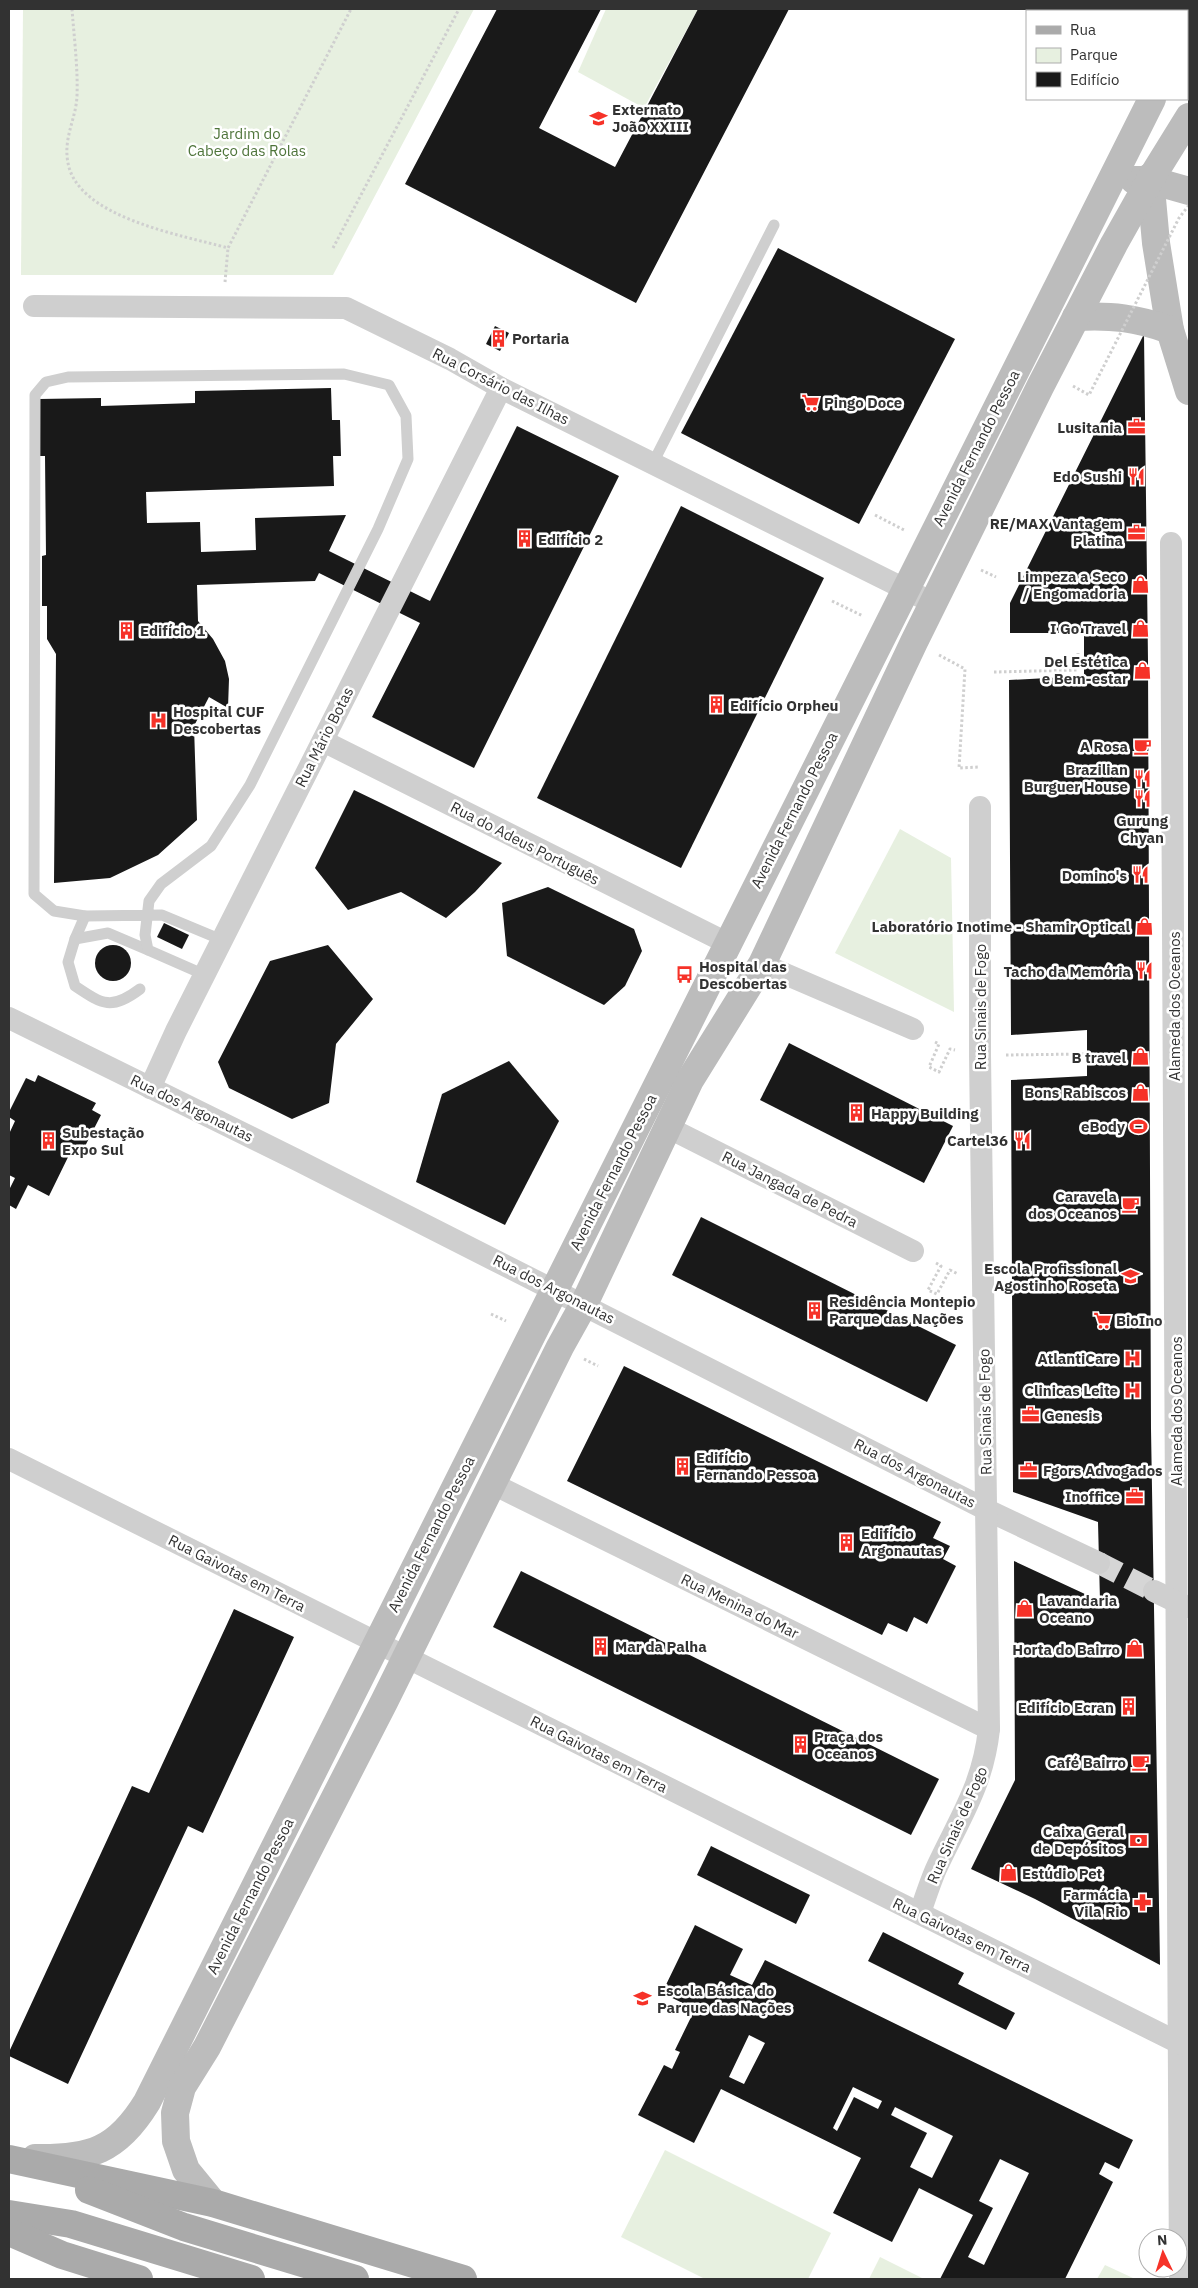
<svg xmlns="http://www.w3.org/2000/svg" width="1198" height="2288" font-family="'IBM Plex Sans',sans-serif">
	<rect width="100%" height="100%" fill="#fff"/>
	<!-- green -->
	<g fill="#e7f0e0">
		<path d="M23,9H474L333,275H21Z"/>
		<path d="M606,9H698L644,108L578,72Z"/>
		<path d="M900,829L951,858L954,1012L835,953Z"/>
		<path d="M665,2150L831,2233L808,2279H705L621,2237Z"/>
		<path d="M880,2257L924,2279H869Z"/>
		<path d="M1105,2265L1133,2278L1132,2279H1097Z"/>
	</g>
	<!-- building -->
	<g fill="#191919" fill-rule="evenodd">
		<path d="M497,9H601L539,128L615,167L698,9H789L636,303L405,184Z"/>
		<path d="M778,248L955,339L859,524L681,433Z"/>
		<path d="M495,326L509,333L500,351L486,344Z"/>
		<path d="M1144,334L1148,661L1151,1429L1160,1965L1035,1899L971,1869L1015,1780L1014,1561L1100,1601L1098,1522L1013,1492L1011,1080L1087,1076V1030L1011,1035L1009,680L1084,676V633H1010V603Z"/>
		<path d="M331,388L332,420H340L341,456H333L334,486L146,492L147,523L200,522L201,552L256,550L255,518L346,515L329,551L430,601L517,426L619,476L474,768L372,717L420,623L319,573L315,581L197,585L198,621L213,639L225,661L229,679L228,708L209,697L194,726L197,820L158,855L110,878L54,883L56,654L47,639V606H42V556L46,555L45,456H40L39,399L101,398V406L195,403V391Z"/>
		<path d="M681,506L824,578L681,868L537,798Z"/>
		<path d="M354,790L381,803L502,863L475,892L446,918L401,892L348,910L315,868Z"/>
		<path d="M548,887L634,929L642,951L625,986L604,1005L507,956L502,903Z"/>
		<path d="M164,923L189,935L182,949L157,937Z"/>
		<circle cx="113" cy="963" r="18"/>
		<path d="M328,945L373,999L336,1044L329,1103L292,1119L229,1088L218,1062L270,961Z"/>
		<path d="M789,1043L953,1126L924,1183L760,1100Z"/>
		<path d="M509,1061L559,1121L505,1225L416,1182L442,1094Z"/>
		<path d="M38,1075L96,1103L92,1110L101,1115L81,1154L72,1149L49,1196L28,1185L16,1209L9,1205V1190L15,1178L9,1175V1134L15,1121L9,1117V1112L26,1078L35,1082Z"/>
		<path d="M701,1217L956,1345L927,1402L672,1275Z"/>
		<path d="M624,1366L941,1522L933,1538L950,1546L943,1559L956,1566L927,1624L914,1617L907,1632L888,1623L882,1635L567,1481Z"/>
		<path d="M521,1571L939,1779L911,1835L493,1627Z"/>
		<path d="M234,1609L294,1637L203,1833L188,1826L68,2084L9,2056V2052L132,1786L149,1793Z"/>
		<path d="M711,1846L810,1895L796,1924L697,1875Z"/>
		<path d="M695,1925L743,1949L730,1975L752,1985L765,1960L1133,2140L1119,2169L1105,2162L1099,2174L1113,2182L1065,2279H940L973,2215L919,2188L892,2242L833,2213L861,2158L721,2089L694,2143L638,2115L664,2065L672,2069L680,2052L675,2050L695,2009L662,1993ZM749,2035L765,2043L744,2084L729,2077ZM853,2087L882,2101L878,2109L854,2097L837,2131L833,2128ZM895,2107L953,2136L932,2178L910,2167L927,2133L891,2115ZM1000,2159L1029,2173L984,2265L968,2257L993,2208L979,2201Z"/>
		<path d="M883,1932L964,1973L958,1984L1015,2013L1006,2030L868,1961Z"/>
	</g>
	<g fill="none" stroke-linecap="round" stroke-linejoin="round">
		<!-- street-tunnel -->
		<path stroke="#d6d6d6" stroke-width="22" stroke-dasharray="22 11" stroke-linecap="butt" d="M1099,1563L1154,1591"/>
		<!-- path -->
		<g stroke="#cfcfcf" stroke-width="3" stroke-dasharray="2.5 2.5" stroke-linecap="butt">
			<path d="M72,9C74,37 78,67 77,96C76,119 63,138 68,163C78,218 182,235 228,248L351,9"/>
			<path d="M333,248L459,9"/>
			<path d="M225,282L228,248"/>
			<path d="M1073,386L1089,395L1114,346"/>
			<path d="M875,515L904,530"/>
			<path d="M981,570L996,577"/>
			<path d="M832,601L863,616"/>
			<path d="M939,655L965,669L959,768L980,767"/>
			<path d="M994,672L1078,670V653"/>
			<path d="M935,1042L939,1044L929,1067L939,1072L950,1049L955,1050"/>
			<path d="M1006,1055L1085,1054"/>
			<path d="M936,1263L941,1266L928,1290L937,1294L950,1270L958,1274"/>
			<path d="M491,1314L506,1321"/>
			<path d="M584,1359L598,1366"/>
		</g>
		<!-- lane -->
		<g stroke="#cfcfcf" stroke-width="11">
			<path d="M653,463L774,225"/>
			<path d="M85,916L75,939L68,962L75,986C102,1004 111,1011 140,989"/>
			<path d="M75,939L108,933L148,950"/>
			<path d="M205,975L148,950L145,935L149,901L161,884L211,846L250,785L378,529L408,459L406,416L389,385L344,374L68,377L46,382L35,395L34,894L54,911L85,916L162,915L222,940"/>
		</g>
		<!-- street -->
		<g stroke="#cfcfcf" stroke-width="22">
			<path d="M34,306L346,308L450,359L501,388L935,604"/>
			<path d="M1171,543L1180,2279"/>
			<path d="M323,741L727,943"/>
			<path d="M762,964L913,1029"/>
			<path d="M9,1018L299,1161L987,1510L1099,1563"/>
			<path d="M150,1088L176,1031L501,388"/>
			<path d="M667,1127L913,1251"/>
			<path d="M9,1459L1189,2048"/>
			<path d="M491,1483L989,1729"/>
			<path d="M1154,1591L1187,1607"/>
			<path d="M920,1913C925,1898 930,1883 936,1869C959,1819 983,1786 989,1729L980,1055V807"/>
		</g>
		<!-- secondary -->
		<g stroke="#bcbcbc" stroke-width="28">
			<path d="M1187,23L1189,17"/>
			<path d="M1150,177L1156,243L1170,330L1189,391"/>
			<path d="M1134,180H1150L1189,191"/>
			<path d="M1076,317C1112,315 1136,318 1170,330"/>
			<path d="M35,2158C90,2159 117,2151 147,2102L1152,99"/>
			<path d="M213,2203L186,2170L176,2141L175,2113L182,2087L207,2047L384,1702L560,1347L584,1304L690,1080L762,964L914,642L1040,387L1114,244L1150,180L1189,117"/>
		</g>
		<!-- primary -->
		<g stroke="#aaa" stroke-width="28">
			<path d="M9,2159L213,2203L463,2279"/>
			<path d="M89,2190L184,2227L355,2279"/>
			<path d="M9,2214L71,2224L251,2279"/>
			<path d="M9,2232L62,2255L139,2279"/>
		</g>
		<!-- path-bridge -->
		<path stroke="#cfcfcf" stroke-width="3" stroke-dasharray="2.5 2.5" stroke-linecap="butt" d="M1115,344L1179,218L1189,205"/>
	</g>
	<!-- icons -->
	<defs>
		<symbol id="school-bare" viewBox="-9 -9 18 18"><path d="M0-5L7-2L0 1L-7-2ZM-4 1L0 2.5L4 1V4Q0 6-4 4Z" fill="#f63228" stroke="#fff" stroke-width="2.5" paint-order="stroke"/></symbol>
		<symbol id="building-bare" viewBox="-9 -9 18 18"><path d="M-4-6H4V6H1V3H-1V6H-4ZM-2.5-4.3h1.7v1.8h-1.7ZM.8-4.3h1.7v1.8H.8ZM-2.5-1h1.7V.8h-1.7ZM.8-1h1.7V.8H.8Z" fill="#f63228" stroke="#fff" stroke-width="2.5" paint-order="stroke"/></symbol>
		<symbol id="supermarket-bare" viewBox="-9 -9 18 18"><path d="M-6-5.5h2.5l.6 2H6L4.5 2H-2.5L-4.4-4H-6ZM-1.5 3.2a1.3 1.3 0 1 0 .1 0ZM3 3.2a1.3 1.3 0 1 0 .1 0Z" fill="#f63228" stroke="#fff" stroke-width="2.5" paint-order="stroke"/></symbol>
		<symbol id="office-bare" viewBox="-9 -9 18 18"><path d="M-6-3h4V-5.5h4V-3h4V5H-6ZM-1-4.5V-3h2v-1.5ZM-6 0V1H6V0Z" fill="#f63228" stroke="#fff" stroke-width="2.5" paint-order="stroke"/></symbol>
		<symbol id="restaurant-bare" viewBox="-9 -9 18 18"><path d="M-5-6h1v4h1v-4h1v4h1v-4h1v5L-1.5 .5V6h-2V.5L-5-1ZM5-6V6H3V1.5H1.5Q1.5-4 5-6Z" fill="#f63228" stroke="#fff" stroke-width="2.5" paint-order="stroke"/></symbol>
		<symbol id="shop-bare" viewBox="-9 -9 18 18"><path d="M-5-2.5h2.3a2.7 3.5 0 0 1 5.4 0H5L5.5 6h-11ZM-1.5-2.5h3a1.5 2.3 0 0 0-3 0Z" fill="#f63228" stroke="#fff" stroke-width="2.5" paint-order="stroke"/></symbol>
		<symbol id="hospital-bare" viewBox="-9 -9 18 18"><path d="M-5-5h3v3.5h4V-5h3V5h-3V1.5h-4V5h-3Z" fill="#f63228" stroke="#fff" stroke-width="2.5" paint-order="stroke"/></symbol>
		<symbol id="cafe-bare" viewBox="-9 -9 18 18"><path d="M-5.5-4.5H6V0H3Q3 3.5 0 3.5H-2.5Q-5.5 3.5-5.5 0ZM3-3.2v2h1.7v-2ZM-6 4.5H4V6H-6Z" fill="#f63228" stroke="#fff" stroke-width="2.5" paint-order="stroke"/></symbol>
		<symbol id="bus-bare" viewBox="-9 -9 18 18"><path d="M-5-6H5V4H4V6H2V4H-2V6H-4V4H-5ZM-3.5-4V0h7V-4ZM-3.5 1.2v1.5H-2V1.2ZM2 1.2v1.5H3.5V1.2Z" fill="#f63228" stroke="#fff" stroke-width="2.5" paint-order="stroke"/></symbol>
		<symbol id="stadium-bare" viewBox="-9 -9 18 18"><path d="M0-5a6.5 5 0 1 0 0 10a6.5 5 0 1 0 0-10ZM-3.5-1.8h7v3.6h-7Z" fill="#f63228" stroke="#fff" stroke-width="2.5" paint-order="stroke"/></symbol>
		<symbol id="bank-bare" viewBox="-9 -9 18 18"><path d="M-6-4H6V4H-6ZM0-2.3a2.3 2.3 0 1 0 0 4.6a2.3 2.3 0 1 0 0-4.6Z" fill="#f63228" stroke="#fff" stroke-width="2.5" paint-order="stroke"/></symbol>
		<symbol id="pharmacy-bare" viewBox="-9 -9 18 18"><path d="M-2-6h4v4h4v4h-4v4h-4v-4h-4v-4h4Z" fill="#f63228" stroke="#fff" stroke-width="2.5" paint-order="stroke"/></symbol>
	</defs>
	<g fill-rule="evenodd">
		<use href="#school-bare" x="586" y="106" width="25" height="25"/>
		<use href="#building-bare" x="486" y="326" width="25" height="25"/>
		<use href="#supermarket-bare" x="798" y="390" width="25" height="25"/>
		<use href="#office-bare" x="1124" y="414" width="25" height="25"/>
		<use href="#restaurant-bare" x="1124" y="464" width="25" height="25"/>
		<use href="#office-bare" x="1124" y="520" width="25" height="25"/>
		<use href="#building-bare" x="512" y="526" width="25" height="25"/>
		<use href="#shop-bare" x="1128" y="572" width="25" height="25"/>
		<use href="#shop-bare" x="1128" y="616" width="25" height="25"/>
		<use href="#building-bare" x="114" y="618" width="25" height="25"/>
		<use href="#shop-bare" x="1130" y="658" width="25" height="25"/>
		<use href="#building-bare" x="704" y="692" width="25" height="25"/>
		<use href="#hospital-bare" x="146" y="708" width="25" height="25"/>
		<use href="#cafe-bare" x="1130" y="734" width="25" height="25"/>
		<use href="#restaurant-bare" x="1130" y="766" width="25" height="25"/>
		<use href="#restaurant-bare" x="1130" y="786" width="25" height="25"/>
		<use href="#restaurant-bare" x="1128" y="862" width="25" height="25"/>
		<use href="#shop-bare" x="1132" y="914" width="25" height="25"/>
		<use href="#restaurant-bare" x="1132" y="958" width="25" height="25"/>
		<use href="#bus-bare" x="672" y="962" width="25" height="25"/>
		<use href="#shop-bare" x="1128" y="1044" width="25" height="25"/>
		<use href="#shop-bare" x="1128" y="1080" width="25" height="25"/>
		<use href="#building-bare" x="844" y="1100" width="25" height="25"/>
		<use href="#stadium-bare" x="1126" y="1114" width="25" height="25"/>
		<use href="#restaurant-bare" x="1010" y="1128" width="25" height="25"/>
		<use href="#building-bare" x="36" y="1128" width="25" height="25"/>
		<use href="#cafe-bare" x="1118" y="1192" width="25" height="25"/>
		<use href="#school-bare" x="1118" y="1264" width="25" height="25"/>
		<use href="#building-bare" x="802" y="1298" width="25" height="25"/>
		<use href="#supermarket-bare" x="1090" y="1308" width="25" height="25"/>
		<use href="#hospital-bare" x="1120" y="1346" width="25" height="25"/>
		<use href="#hospital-bare" x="1120" y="1378" width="25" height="25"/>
		<use href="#office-bare" x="1018" y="1402" width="25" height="25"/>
		<use href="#building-bare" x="670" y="1454" width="25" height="25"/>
		<use href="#office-bare" x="1016" y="1458" width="25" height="25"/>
		<use href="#office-bare" x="1122" y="1484" width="25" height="25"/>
		<use href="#building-bare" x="834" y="1530" width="25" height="25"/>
		<use href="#shop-bare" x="1012" y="1596" width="25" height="25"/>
		<use href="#building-bare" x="588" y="1634" width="25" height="25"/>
		<use href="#shop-bare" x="1122" y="1636" width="25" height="25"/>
		<use href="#building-bare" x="1116" y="1694" width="25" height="25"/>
		<use href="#building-bare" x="788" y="1732" width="25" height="25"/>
		<use href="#cafe-bare" x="1128" y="1750" width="25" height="25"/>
		<use href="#bank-bare" x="1126" y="1828" width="25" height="25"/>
		<use href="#shop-bare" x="996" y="1860" width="25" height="25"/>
		<use href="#pharmacy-bare" x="1130" y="1890" width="25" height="25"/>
		<use href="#school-bare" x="630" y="1986" width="25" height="25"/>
	</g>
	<g text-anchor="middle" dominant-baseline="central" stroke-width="5" stroke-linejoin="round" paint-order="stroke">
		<!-- poi labels -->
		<g font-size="15" font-weight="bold" fill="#323232" stroke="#fff" text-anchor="end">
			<text x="612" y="109" text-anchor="start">Externato<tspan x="612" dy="17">João XXIII</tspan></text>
			<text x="512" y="338" text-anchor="start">Portaria</text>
			<text x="824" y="402" text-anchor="start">Pingo Doce</text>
			<text x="1122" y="427">Lusitania</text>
			<text x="1122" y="476">Edo Sushi</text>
			<text x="1123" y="523">RE/MAX Vantagem<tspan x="1123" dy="17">Platina</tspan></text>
			<text x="538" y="539" text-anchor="start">Edifício 2</text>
			<text x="1126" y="576">Limpeza a Seco<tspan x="1126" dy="17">/ Engomadoria</tspan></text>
			<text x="1126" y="628">I Go Travel</text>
			<text x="140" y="630" text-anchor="start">Edifício 1</text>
			<text x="1128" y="661">Del Estética<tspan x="1128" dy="17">e Bem-estar</tspan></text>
			<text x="730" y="705" text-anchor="start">Edifício Orpheu</text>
			<text x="173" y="711" text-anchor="start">Hospital CUF<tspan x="173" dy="17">Descobertas</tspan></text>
			<text x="1128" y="746">A Rosa</text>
			<text x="1128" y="769">Brazilian<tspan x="1128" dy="17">Burguer House</tspan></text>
			<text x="1142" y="820" text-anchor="middle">Gurung<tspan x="1142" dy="17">Chyan</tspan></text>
			<text x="1127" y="875">Domino's</text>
			<text x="1130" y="926">Laboratório Inotime - Shamir Optical</text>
			<text x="699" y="966" text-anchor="start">Hospital das<tspan x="699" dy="17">Descobertas</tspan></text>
			<text x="1131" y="971">Tacho da Memória</text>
			<text x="1126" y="1057">B travel</text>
			<text x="1126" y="1092">Bons Rabiscos</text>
			<text x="871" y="1113" text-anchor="start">Happy Building</text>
			<text x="1125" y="1126">eBody</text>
			<text x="62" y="1132" text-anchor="start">Subestação<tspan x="62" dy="17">Expo Sul</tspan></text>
			<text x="1008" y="1140">Cartel36</text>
			<text x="1117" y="1196">Caravela<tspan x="1117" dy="17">dos Oceanos</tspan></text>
			<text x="1117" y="1268">Escola Profissional<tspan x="1117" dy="17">Agostinho Roseta</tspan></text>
			<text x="829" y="1301" text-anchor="start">Residência Montepio<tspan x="829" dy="17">Parque das Nações</tspan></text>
			<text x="1116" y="1320" text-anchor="start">BioIno</text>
			<text x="1118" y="1358">AtlantiCare</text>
			<text x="1118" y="1390">Clinicas Leite</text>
			<text x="1044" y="1415" text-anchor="start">Genesis</text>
			<text x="696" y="1457" text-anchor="start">Edifício<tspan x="696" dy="17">Fernando Pessoa</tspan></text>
			<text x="1043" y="1470" text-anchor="start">Fgors Advogados</text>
			<text x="1120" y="1496">Inoffice</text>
			<text x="861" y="1533" text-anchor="start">Edifício<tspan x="861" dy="17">Argonautas</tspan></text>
			<text x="1039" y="1600" text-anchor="start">Lavandaria<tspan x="1039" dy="17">Oceano</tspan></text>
			<text x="615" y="1646" text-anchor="start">Mar da Palha</text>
			<text x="1120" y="1649">Horta do Bairro</text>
			<text x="1114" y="1707">Edifício Ecran</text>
			<text x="814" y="1736" text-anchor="start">Praça dos<tspan x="814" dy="17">Oceanos</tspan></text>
			<text x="1126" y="1762">Café Bairro</text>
			<text x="1124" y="1831">Caixa Geral<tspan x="1124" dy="17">de Depósitos</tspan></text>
			<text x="1022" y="1873" text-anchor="start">Estúdio Pet</text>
			<text x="1128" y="1894">Farmácia<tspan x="1128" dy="17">Vila Rio</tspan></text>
			<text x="657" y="1990" text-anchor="start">Escola Básica do<tspan x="657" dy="17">Parque das Nações</tspan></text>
		</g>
		<!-- park labels -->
		<g font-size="15" fill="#4e743a" stroke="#fff">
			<text x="247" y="133">Jardim do<tspan x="247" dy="17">Cabeço das Rolas</tspan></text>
		</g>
		<!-- street labels -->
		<g font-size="15" fill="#323232" stroke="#fff">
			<text transform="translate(501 386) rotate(27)">Rua Corsário das Ilhas</text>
			<text transform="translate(976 448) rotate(-63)">Avenida Fernando Pessoa</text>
			<text transform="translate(324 737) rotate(-63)">Rua Mário Botas</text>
			<text transform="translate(794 810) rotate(-63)">Avenida Fernando Pessoa</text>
			<text transform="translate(525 843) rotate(27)">Rua do Adeus Português</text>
			<text transform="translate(1174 1006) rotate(-90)">Alameda dos Oceanos</text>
			<text transform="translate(980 1007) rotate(-90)">Rua Sinais de Fogo</text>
			<text transform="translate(192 1108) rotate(26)">Rua dos Argonautas</text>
			<text transform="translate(613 1172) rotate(-63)">Avenida Fernando Pessoa</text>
			<text transform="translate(790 1189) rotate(27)">Rua Jangada de Pedra</text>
			<text transform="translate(554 1289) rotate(27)">Rua dos Argonautas</text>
			<text transform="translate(1176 1411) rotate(-90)">Alameda dos Oceanos</text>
			<text transform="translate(985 1412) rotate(-91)">Rua Sinais de Fogo</text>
			<text transform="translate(915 1473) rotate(27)">Rua dos Argonautas</text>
			<text transform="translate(431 1534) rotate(-63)">Avenida Fernando Pessoa</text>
			<text transform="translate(237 1573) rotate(27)">Rua Gaivotas em Terra</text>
			<text transform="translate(740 1606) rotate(26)">Rua Menina do Mar</text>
			<text transform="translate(599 1754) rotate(27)">Rua Gaivotas em Terra</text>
			<text transform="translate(957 1825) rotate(-66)">Rua Sinais de Fogo</text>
			<text transform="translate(250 1896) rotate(-63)">Avenida Fernando Pessoa</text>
			<text transform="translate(962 1935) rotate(26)">Rua Gaivotas em Terra</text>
		</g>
	</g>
	<!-- border -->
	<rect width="1198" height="2288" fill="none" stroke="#323232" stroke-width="20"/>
	<!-- legend -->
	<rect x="1026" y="10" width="162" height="90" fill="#ffffff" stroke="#adadad"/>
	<rect x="1036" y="26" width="25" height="8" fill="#aaaaaa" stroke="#adadad"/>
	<text x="1070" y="35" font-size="15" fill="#323232">Rua</text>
	<rect x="1036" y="48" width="25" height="15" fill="#e7f0e0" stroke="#adadad"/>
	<text x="1070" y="60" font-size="15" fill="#323232">Parque</text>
	<rect x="1036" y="72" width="25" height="15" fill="#191919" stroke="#adadad"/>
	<text x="1070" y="85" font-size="15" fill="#323232">Edifício</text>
	<!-- north arrow -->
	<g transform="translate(1163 2253) rotate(356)"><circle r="24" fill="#ffffff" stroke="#adadad"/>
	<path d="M0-4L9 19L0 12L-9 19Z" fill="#f63228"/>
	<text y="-8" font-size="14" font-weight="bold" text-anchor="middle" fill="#323232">N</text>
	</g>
</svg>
